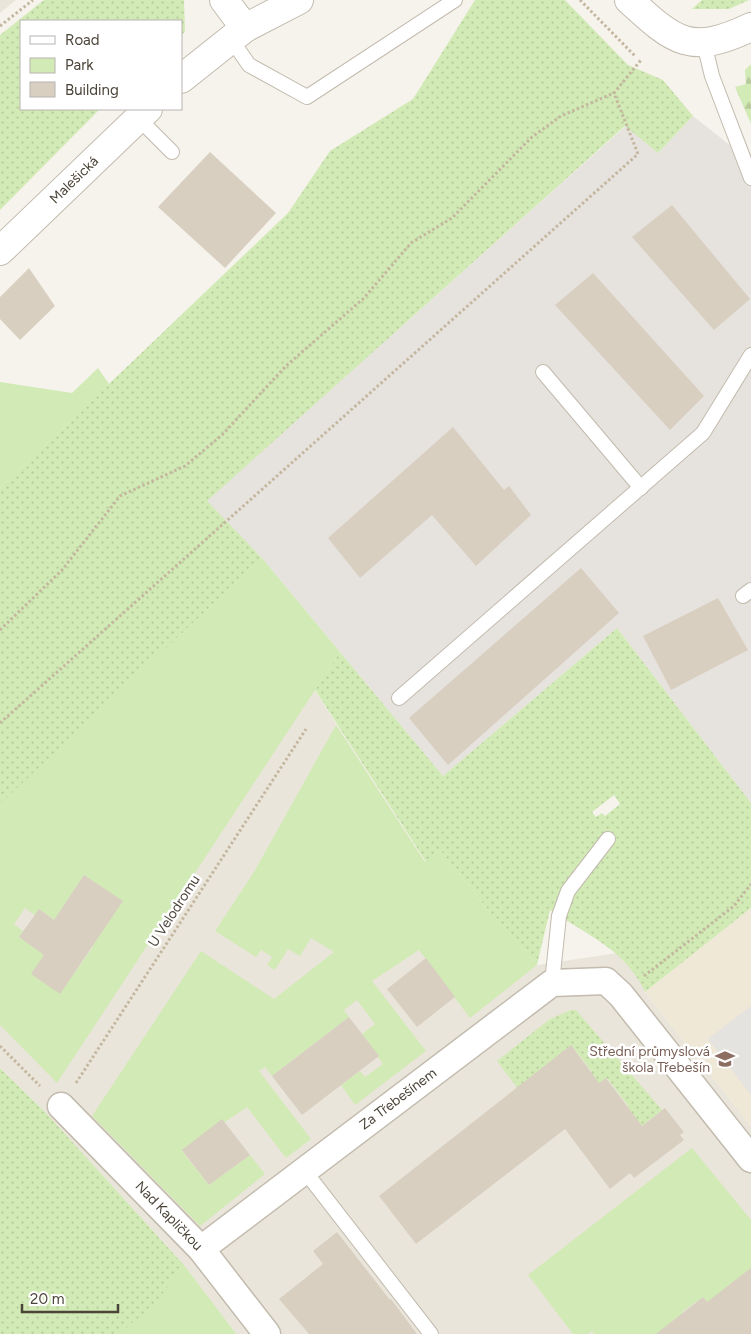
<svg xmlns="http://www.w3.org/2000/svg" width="751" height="1334" font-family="Figtree,sans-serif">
	<defs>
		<pattern id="grass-dots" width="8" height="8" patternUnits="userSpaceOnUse" patternTransform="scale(1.25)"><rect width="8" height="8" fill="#d2eab5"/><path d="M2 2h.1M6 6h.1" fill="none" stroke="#b6ca9c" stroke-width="1.8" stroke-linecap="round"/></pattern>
		<pattern id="forest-firs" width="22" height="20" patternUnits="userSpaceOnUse" patternTransform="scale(1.25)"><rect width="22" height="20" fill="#d2eab5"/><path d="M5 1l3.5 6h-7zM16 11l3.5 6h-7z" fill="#b6ca9c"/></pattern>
	</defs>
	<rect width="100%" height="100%" fill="#f6f3ec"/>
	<!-- residential -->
	<g fill="#eae5da">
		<path d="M0,0H16L0,13Z"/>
		<path d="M340,652L315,691L425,862L485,906L537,965L618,953L640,979L645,992L751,1126V1334H236L183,1264L46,1113L0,1068V804Z"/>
	</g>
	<!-- industrial -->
	<path fill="#e6e2dd" d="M693,116L745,157L751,154V803L617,628L443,776L262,558L206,501L626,126L658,153Z"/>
	<!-- education -->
	<path fill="#efe8d6" d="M751,908V1126L645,992Z"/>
	<!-- grass -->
	<g fill="url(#grass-dots)" fill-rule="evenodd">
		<path d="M44,0H184L185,32L181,35V21H21V109H100L0,210V35Z"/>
		<path d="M475,0H565L628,65L663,80L693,116L658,153L625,126L207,501L262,558L0,805V488L288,213L330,151L413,99Z"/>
		<path d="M702,0H749L729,9H692Z"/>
		<path d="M617,628L751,803V908L645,992C627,951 586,934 550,910L537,965L485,906L440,850L426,862L315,690L340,652L443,776ZM614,795L620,804L605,816L602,813L596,817L592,812Z"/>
		<path d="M571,1010H576L662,1110L638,1129L619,1114L629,1107L607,1078L596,1086L588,1075L592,1072L572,1046L528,1079L525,1098L497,1061L550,1019Z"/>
		<path d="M0,1068L46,1113L183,1264L236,1334H0Z"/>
	</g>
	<!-- forest -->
	<path fill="url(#forest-firs)" d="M751,64V124L735,87L746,84L745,70Z"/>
	<!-- green -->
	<g fill="#d2eab5" fill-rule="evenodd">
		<path d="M98,368L109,384L0,488V382L72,393Z"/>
		<path d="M262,558L340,652L57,1083L0,1025V804ZM84,875L122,901L100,935L61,910ZM25,908L35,915L39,909L93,947L60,993L45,955L19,937L23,931L14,924Z"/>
		<path d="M336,725L425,862L440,850L485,906L537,965L470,1018L419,950L372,981L426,1051L355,1105L341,1085L360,1071L365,1077L383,1064L362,1034L375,1024L357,1000L344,1010L349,1017L272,1076L265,1067L259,1071L311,1139L286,1158L247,1107L182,1151L209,1185L250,1155L265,1174L200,1226L92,1116L201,951L274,999L334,952L311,938L300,956L288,949L275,970L267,965L272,957L261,950L256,957L215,931L254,872Z"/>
		<path d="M692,1148L751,1220V1271L733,1282L709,1304L703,1297L682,1312L688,1320L658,1334H594L592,1331L588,1334H573L528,1275Z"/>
		<path d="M183,1264L236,1334H119L157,1302Z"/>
	</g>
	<!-- parking -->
	<path fill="#e5e3e0" d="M751,1006V1095L708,1039Z"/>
	<!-- building -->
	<g fill="#d8cfc1">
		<path d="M210,152L276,213L225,268L158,207Z"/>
		<path d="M672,205L750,299L714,330L632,237Z"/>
		<path d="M29,268L55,306L20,340L0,319V297Z"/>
		<path d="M593,273L704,396L670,430L555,305Z"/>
		<path d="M453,427L504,490L509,486L531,515L476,566L432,515L360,578L328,538Z"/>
		<path d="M581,568L619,613L448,765L409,718Z"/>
		<path d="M718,598L748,650L671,690L643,636Z"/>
		<path d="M84,875L123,901L60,994L31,974L44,955L19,937L39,909L54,920Z"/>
		<path d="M426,958L455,997L417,1027L387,989Z"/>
		<path d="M349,1017L379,1056L302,1115L272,1076Z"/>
		<path d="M571,1045L599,1083L606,1078L642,1126L665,1108L684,1132L680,1135L684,1140L634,1178L630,1173L610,1189L565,1129L416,1244L379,1196Z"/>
		<path d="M222,1119L250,1155L209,1185L182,1150Z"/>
		<path d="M337,1232L390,1300L391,1299L417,1334H309L279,1299L323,1264L313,1251Z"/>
		<path d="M751,1268V1334H656L703,1297L707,1302Z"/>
	</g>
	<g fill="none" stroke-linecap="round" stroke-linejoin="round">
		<defs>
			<g id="service">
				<path d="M231,39L249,65L307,97L455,0"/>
				<path d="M704,43L712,76L751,178"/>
				<path d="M138,118L172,152"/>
				<path d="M543,372L641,488"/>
				<path d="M743,596L751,590"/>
				<path d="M399,698L703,433L751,355"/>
				<path d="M552,983L559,916L568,891L608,839"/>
				<path d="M304,1170L431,1334"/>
			</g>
			<g id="minor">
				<path d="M61,1106L201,1249L267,1334"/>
				<path d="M201,1249L552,983L606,981L621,995L751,1159"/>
			</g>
			<g id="tertiary">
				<path d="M224,0L245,28"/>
				<path d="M629,0C675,42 690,56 751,27"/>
				<path d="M181,79L245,28L299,0"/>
				<path d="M0,251L148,109"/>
			</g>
		</defs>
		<!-- service casing -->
		<use href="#service" stroke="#c2bbae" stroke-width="16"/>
		<!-- minor casing -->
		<use href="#minor" stroke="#c2bbae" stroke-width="29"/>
		<!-- tertiary casing -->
		<use href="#tertiary" stroke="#c2bbae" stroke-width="30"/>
		<!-- path -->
		<g stroke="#c4b79f" stroke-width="3" stroke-dasharray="2.5 2.5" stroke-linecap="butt">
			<path d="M580,0L636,57"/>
			<path d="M0,26L33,0"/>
			<path d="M0,630L62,570L120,496L185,466L222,435L286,366L364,298L411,243L452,218L532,137L561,116L614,93L641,60"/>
			<path d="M0,723L638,154L614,93"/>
			<path d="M644,976L734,906L751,884"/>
			<path d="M0,1046L40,1086"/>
			<path d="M76,1083L306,729"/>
		</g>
		<!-- service -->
		<use href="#service" stroke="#fff" stroke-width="14"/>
		<!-- minor -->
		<use href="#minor" stroke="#fff" stroke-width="26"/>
		<!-- tertiary -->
		<use href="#tertiary" stroke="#fff" stroke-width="28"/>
	</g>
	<!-- icons -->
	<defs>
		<symbol id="university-bare" viewBox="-9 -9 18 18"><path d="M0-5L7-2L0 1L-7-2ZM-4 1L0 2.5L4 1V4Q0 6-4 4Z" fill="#8d6e63" stroke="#fff" stroke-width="2.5" paint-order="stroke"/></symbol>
	</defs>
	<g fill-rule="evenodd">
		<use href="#university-bare" x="711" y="1045" width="28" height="28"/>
	</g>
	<g text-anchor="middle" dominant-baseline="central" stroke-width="5" stroke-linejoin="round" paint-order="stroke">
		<!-- street labels -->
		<g font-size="14" fill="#4b4439" stroke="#fff">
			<text transform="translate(74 180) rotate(-44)">Malešická</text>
			<text transform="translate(174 911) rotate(-57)">U Velodromu</text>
			<text transform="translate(398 1099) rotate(-37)">Za Třebešínem</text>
			<text transform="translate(169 1216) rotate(46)">Nad Kapličkou</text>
		</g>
		<!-- education labels -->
		<g font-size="14" fill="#785e54" stroke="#fff" text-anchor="end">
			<text x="710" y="1051">Střední průmyslová<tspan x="710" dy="16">škola Třebešín</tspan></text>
		</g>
	</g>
	<!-- legend -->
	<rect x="20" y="20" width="162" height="90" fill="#ffffff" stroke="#b7b4b0"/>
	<rect x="30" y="36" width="25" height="8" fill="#ffffff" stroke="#b7b4b0"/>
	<text x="65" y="45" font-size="15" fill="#4b4439">Road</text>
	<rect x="30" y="58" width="25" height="15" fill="#d2eab5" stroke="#b7b4b0"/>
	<text x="65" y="70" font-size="15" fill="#4b4439">Park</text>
	<rect x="30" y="82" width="25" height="15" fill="#d8cfc1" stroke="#b7b4b0"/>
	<text x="65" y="95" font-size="15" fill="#4b4439">Building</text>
	<!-- scale -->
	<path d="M22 1304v8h96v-8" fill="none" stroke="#4b4439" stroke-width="2.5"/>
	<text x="30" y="1304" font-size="15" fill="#4b4439" stroke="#ffffff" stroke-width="4" paint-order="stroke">20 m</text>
</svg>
